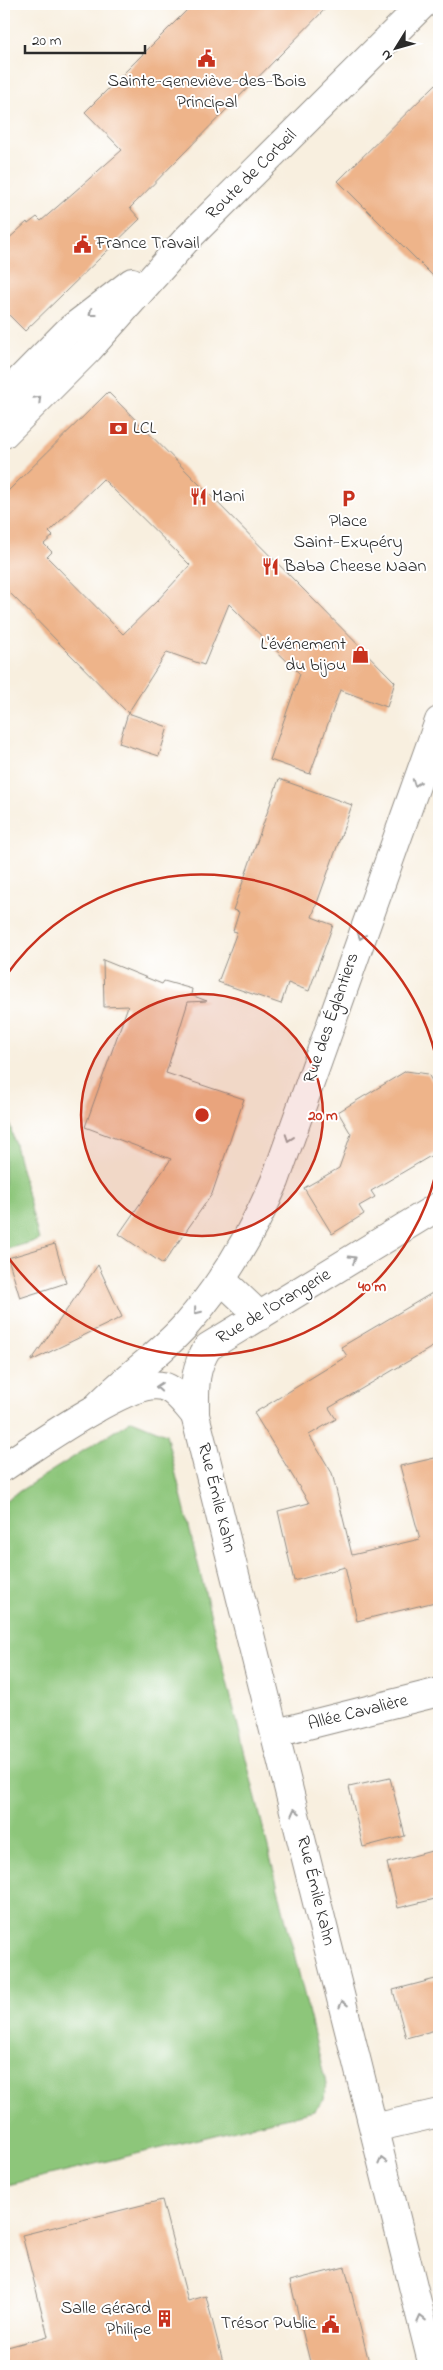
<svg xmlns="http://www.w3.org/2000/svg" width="443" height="2370" font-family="'Indie Flower',sans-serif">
	<rect width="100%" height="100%" fill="#fff"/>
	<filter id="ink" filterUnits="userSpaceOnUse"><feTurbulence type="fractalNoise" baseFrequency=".02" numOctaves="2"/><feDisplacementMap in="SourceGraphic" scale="10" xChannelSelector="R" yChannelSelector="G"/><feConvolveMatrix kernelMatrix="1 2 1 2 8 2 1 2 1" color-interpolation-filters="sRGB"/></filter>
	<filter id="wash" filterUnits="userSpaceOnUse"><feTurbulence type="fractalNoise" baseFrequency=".0096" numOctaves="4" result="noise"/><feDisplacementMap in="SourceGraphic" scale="20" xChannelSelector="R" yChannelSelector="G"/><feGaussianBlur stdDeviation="1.12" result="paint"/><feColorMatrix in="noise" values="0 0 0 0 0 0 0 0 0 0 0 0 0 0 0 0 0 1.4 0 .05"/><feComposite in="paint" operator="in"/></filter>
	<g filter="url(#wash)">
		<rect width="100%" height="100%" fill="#f8efdf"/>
		<!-- green -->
		<g fill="#8dc67a" stroke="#5c7852">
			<path d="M4,1101L39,1240L4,1250Z"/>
			<path d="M132,1420L166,1434L326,2083L324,2100L314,2111L4,2186V1501Z"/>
		</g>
		<g id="blocks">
			<!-- building -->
			<g fill="#eeb48a" fill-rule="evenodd">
				<path d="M193,4H330L130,208L140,219L25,331L4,310V243L27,222L28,224L37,217L41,221L122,150L85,112Z"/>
				<path d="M439,81V282L338,181Z"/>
				<path d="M108,392L395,682L387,707L340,690L310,774L270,760L300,674L229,604L204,665L167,652L128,713L4,587V495ZM103,479L190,565L157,601L123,634L47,557L52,552L44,544L53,536L49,532Z"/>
				<path d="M128,713L168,727L159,756L119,743Z"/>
				<path d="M279,779L352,805L312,917L333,925L309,991L288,983L281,1004L218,982L237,932L233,931L239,912L233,910Z"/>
				<path d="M103,960L162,984L164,981L192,989L191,995L207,1001L188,1002L166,1073L244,1099L212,1194L163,1264L119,1234L171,1159L85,1127L128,1006L104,1007Z"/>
				<path d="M406,1071L428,1074L439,1093V1151L371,1191L375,1197L359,1206L364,1214L332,1234L304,1188L339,1168L351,1134L338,1112Z"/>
				<path d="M55,1244L66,1283L20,1298L8,1258Z"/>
				<path d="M98,1265L122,1317L31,1361Z"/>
				<path d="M439,1289V1343L329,1408L336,1419L309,1435L332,1473L352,1555L420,1539L400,1466L439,1457V1601L357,1621L345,1567L294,1581L278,1511L309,1503L254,1413L347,1356L341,1347Z"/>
				<path d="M390,1778L405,1836L363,1847L349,1787Z"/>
				<path d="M439,1849V1898L398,1908L387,1863Z"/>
				<path d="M439,1978V2029L406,2038L393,1990Z"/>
				<path d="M162,2200L188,2301L206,2296L224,2366H4V2348L48,2336L22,2235Z"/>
				<path d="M345,2267L370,2366H311L290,2281Z"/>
			</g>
		</g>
	</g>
	<g filter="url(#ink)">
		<use href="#blocks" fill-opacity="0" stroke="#928d85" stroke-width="1"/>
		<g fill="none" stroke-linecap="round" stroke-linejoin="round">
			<defs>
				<g id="minor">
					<path d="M222,1280L260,1316"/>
					<path d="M95,1409C123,1379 158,1356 185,1326C224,1282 252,1234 275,1181L439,721"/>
					<path d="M4,1467C33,1448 130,1378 162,1386C176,1389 186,1405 195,1415"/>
					<path d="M276,1733L439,1692"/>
					<path d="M374,2128L439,2113"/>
					<path d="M433,2366L195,1415C195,1390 193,1369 208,1347L439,1206"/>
				</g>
				<g id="major">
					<path d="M4,396L68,331L132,282"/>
					<path d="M4,434L89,349L186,240L423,4"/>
				</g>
			</defs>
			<!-- minor casing -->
			<use href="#minor" stroke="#928d85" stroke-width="30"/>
			<!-- major casing -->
			<use href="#major" stroke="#928d85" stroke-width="30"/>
			<!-- minor -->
			<use href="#minor" stroke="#fff" stroke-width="28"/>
			<!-- major -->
			<use href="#major" stroke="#fff" stroke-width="28"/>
		</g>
		<!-- one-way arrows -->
		<defs><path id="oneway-chevron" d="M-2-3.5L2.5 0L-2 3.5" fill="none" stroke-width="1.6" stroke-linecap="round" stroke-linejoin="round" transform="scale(1.25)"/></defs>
		<g stroke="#a0a0a0">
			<use href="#oneway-chevron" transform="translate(92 313) rotate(142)"/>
			<use href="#oneway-chevron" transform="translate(38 399) rotate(-45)"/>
			<use href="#oneway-chevron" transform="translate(416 783) rotate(110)"/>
			<use href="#oneway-chevron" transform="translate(361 936) rotate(109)"/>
			<use href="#oneway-chevron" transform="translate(289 1138) rotate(109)"/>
			<use href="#oneway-chevron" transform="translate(353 1259) rotate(-31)"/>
			<use href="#oneway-chevron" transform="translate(197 1311) rotate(129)"/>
			<use href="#oneway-chevron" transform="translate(159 1387) rotate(-175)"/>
			<use href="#oneway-chevron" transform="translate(295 1812) rotate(-104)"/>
			<use href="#oneway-chevron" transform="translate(343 2004) rotate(-104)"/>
			<use href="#oneway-chevron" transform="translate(382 2161) rotate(-104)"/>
			<use href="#oneway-chevron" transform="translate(421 2319) rotate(-104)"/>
		</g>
	</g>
	<!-- distance rings -->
	<circle cx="202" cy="1115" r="121" fill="#c8321e" fill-opacity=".12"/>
	<g fill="none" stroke="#c8321e" stroke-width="2.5">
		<circle cx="202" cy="1115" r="121"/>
		<path d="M439 1159A241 241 0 0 1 5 1253M5 977A241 241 0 0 1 439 1071"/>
	</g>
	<!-- icons -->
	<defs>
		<symbol id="civic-bare" viewBox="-9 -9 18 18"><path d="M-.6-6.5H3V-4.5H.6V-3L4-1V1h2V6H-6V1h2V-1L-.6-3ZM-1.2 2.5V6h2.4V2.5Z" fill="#c8321e" stroke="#fff" stroke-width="2.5" paint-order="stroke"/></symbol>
		<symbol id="bank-bare" viewBox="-9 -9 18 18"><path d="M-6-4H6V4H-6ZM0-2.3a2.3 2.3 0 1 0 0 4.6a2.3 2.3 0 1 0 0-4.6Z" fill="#c8321e" stroke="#fff" stroke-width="2.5" paint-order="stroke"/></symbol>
		<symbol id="restaurant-bare" viewBox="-9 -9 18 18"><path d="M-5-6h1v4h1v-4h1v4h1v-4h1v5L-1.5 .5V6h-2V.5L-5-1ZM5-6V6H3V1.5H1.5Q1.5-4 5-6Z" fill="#c8321e" stroke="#fff" stroke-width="2.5" paint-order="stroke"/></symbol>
		<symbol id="parking-bare" viewBox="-9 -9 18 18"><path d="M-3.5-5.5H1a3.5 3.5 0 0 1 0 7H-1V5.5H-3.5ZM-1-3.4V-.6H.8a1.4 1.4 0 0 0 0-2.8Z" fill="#c8321e" stroke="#fff" stroke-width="2.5" paint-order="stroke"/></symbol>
		<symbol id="shop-bare" viewBox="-9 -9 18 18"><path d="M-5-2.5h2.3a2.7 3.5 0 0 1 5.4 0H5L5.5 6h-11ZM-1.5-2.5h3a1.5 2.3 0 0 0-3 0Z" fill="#c8321e" stroke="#fff" stroke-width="2.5" paint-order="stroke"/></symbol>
		<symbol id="building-bare" viewBox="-9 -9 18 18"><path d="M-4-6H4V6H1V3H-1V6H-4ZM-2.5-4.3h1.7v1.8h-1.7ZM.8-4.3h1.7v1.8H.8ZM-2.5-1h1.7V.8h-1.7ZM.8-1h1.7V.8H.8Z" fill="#c8321e" stroke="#fff" stroke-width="2.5" paint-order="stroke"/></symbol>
	</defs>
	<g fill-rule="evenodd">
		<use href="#civic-bare" x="194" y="46" width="25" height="25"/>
		<use href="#civic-bare" x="70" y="232" width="25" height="25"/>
		<use href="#bank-bare" x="106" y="416" width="25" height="25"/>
		<use href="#restaurant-bare" x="186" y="484" width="25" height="25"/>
		<use href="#parking-bare" x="336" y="486" width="25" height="25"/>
		<use href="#restaurant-bare" x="258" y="554" width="25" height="25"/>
		<use href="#shop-bare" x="348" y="642" width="25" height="25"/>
		<use href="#building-bare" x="152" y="2306" width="25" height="25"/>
		<use href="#civic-bare" x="318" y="2312" width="25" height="25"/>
	</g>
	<g text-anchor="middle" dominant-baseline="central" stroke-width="4" stroke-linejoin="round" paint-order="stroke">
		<!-- poi labels -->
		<g font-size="18" fill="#2b2b2b" stroke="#fff" text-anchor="start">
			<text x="207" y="82" text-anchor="middle">Sainte-Geneviève-des-Bois<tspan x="207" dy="21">Principal</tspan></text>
			<text x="96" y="244">France Travail</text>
			<text x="133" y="429">LCL</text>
			<text x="212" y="497">Mani</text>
			<text x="348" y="522" text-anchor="middle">Place<tspan x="348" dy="21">Saint-Exupéry</tspan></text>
			<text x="284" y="567">Baba Cheese Naan</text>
			<text x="346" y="645" text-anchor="end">L'événement<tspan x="346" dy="21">du bijou</tspan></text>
			<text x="151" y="2309" text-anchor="end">Salle Gérard<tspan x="151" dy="21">Philipe</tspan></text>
			<text x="316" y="2324" text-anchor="end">Trésor Public</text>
		</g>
		<!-- street labels -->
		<g font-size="18" fill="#2b2b2b" stroke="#fff">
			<text transform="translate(252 175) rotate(-45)">Route de Corbeil</text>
			<text transform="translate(332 1018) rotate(-71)">Rue des Églantiers</text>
			<text transform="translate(274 1307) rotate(-31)">Rue de l'Orangerie</text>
			<text transform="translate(216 1498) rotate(76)">Rue Émile Kahn</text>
			<text transform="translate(358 1713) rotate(-14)">Allée Cavalière</text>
			<text transform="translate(315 1891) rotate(76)">Rue Émile Kahn</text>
		</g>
	</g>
	<circle cx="202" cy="1115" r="8" fill="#c8321e" stroke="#fff" stroke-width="2.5"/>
	<g font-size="15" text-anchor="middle" font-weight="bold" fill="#c8321e" stroke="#fff" stroke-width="4" stroke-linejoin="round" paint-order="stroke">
		<text x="323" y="1120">20 m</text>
		<text x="372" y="1291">40 m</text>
	</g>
	<!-- margin -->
	<rect width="443" height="2370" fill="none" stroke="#fff" stroke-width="20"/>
	<!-- north arrow -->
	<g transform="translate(396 48) rotate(233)" stroke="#ffffff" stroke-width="4" paint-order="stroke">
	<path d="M0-4L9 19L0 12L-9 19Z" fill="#2b2b2b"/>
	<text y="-8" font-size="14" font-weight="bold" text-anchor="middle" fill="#2b2b2b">N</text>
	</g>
	<!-- scale -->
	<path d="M25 45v8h120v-8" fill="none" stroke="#2b2b2b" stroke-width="2.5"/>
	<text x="32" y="45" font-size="15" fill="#2b2b2b" stroke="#ffffff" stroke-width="4" paint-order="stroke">20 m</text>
</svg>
